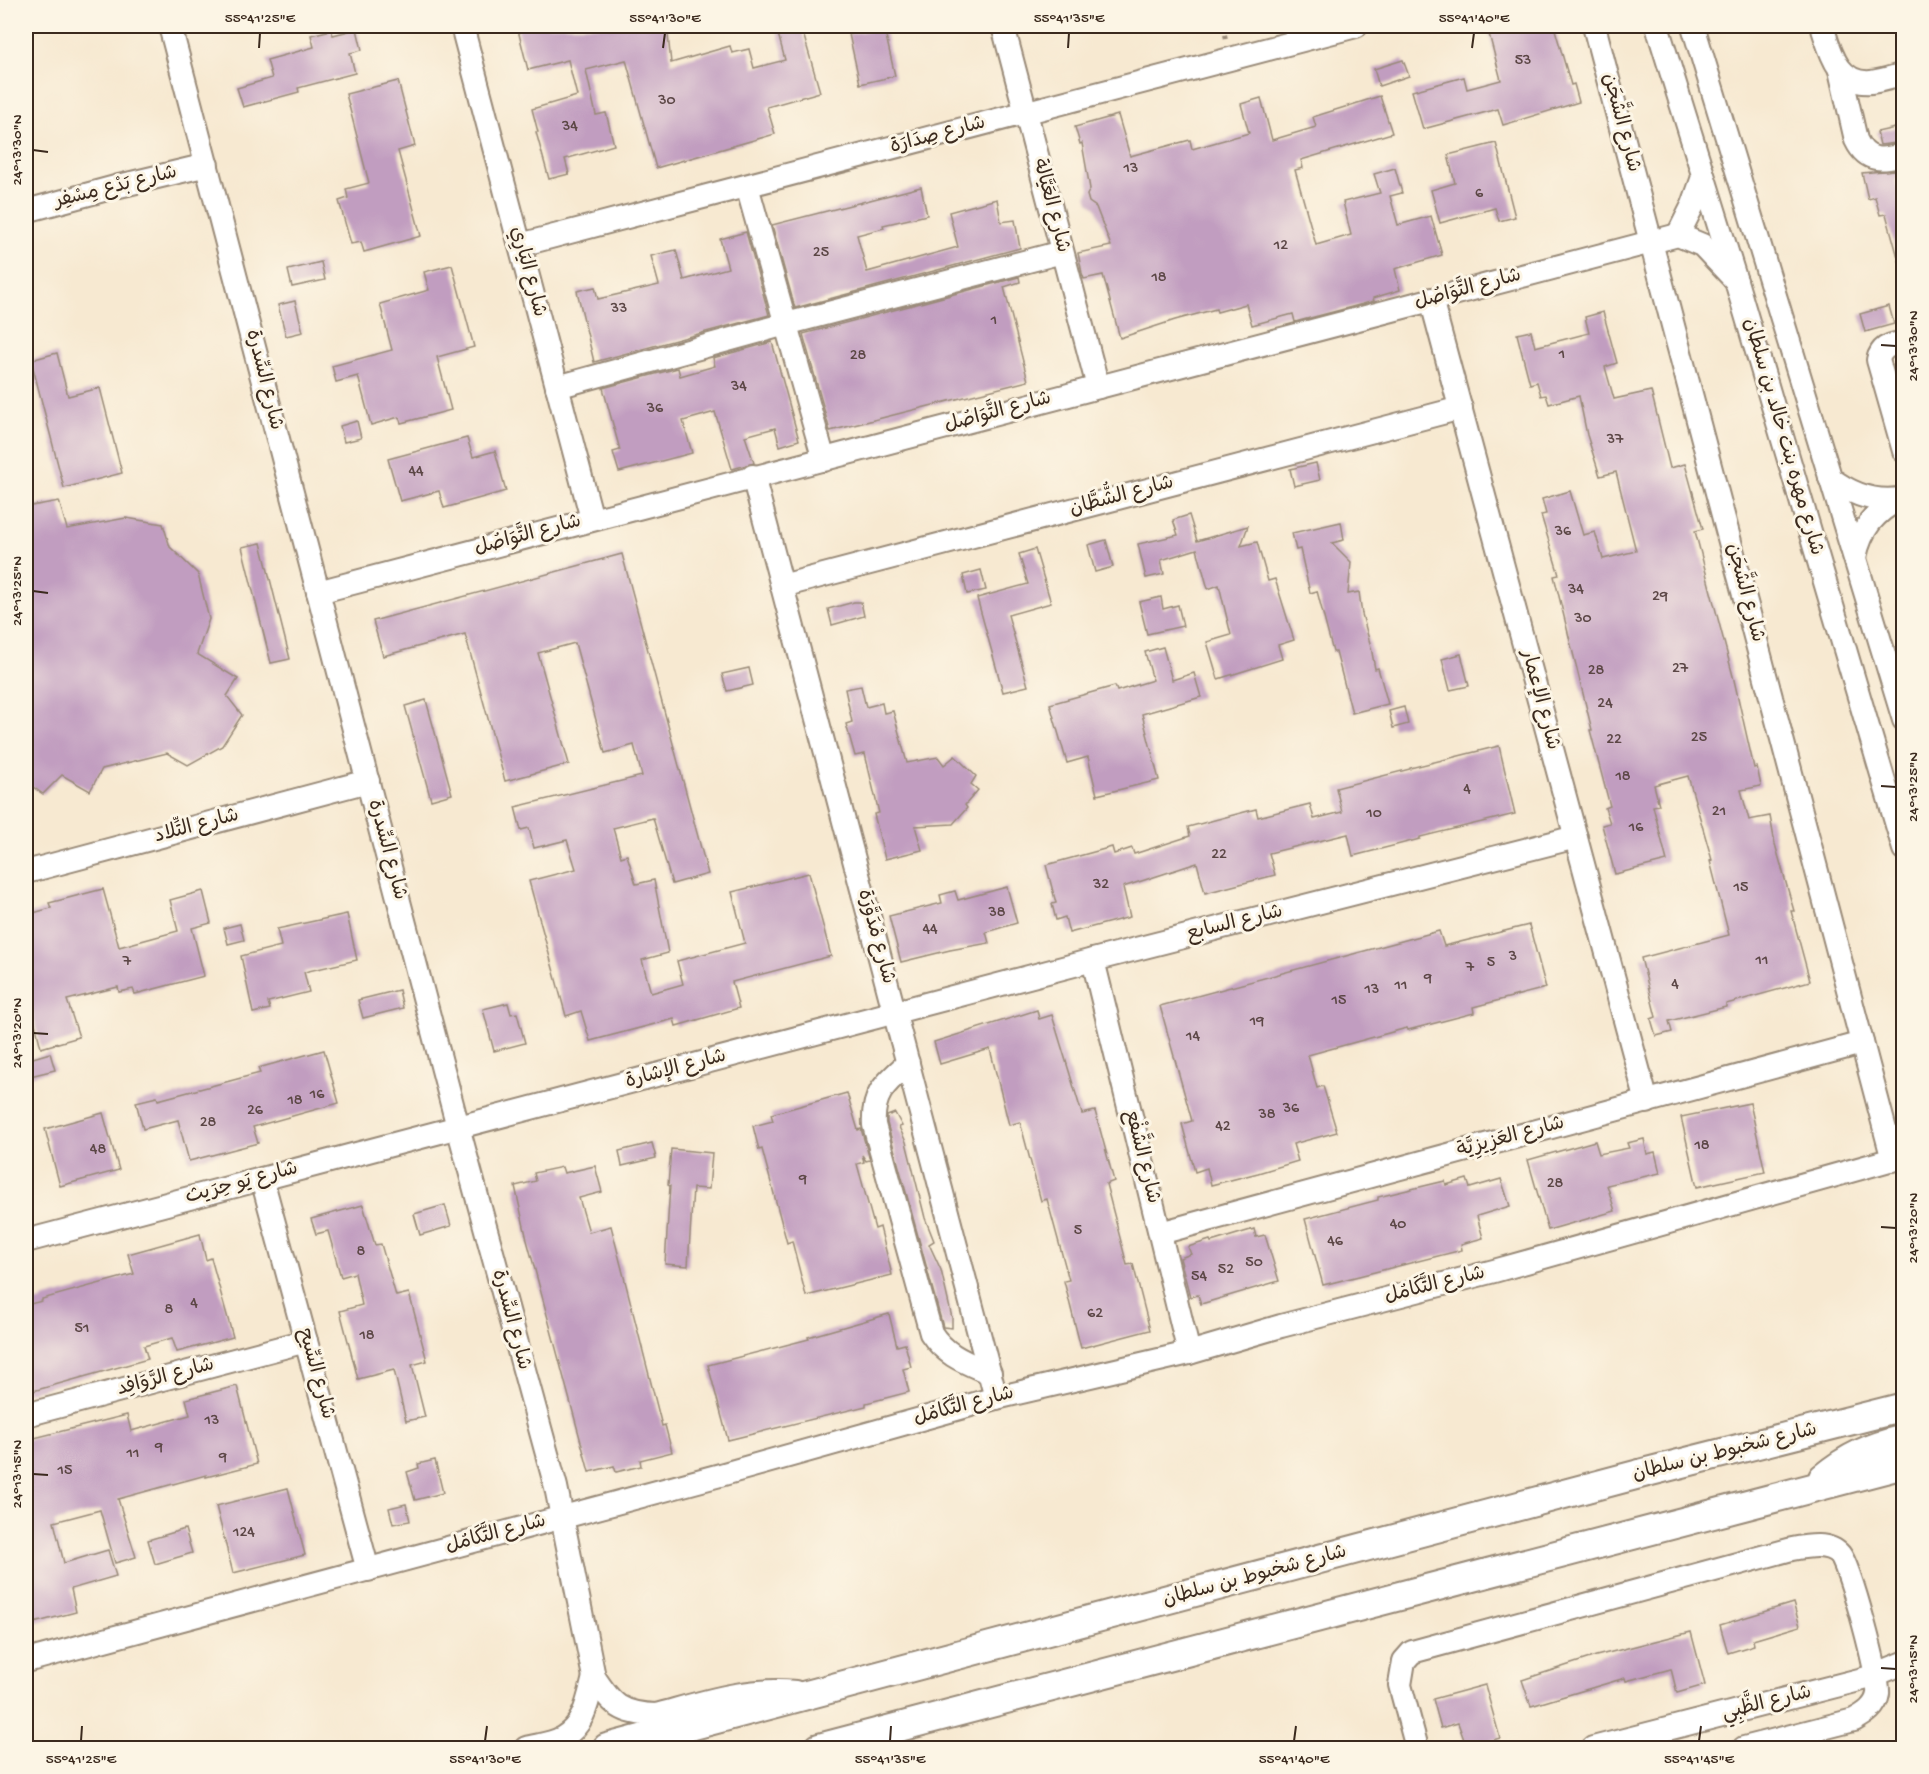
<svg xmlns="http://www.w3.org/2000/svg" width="1929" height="1774" font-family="'Gochi Hand','Playpen Sans Arabic',sans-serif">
	<rect width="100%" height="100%" fill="#fcf5e5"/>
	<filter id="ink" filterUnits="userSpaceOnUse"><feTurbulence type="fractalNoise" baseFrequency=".0167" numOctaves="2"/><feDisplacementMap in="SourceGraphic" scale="12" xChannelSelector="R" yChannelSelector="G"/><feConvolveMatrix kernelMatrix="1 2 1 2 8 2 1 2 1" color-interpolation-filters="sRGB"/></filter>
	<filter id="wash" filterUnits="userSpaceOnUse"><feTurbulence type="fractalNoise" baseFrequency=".008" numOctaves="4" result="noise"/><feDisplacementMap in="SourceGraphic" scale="24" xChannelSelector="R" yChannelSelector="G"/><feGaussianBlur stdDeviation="1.35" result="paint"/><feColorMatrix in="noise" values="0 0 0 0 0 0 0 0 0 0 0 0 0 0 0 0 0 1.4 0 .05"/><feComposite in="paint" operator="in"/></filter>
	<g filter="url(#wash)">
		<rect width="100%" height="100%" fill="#f7e9d1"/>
		<g id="blocks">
			<!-- building -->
			<g fill="#c19dc0">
				<path d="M517,26H667L671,63L730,46L732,53L749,49L754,68L785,60L776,26H801L820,92L767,107L775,134L656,168L626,60L586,70L596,115L606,113L614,145L565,159L569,174L549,179L536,132H538L532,109L577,96L568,60L528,70Z"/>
				<path d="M1487,26H1554L1571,85L1574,84L1579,102L1503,125L1498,109L1423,129L1412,91L1464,77L1467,89L1501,80Z"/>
				<path d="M884,27L895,76L860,84L849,34Z"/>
				<path d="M357,29L362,50L350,53L355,73L298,88L299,92L243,107L237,88L272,78L267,60L314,47L311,35L331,30L333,35Z"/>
				<path d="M1403,60L1409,76L1379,86L1374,69Z"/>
				<path d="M398,81L415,146L398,151L421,236L364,252L361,242L351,244L339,201L348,198L346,189L369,183L346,94Z"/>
				<path d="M1380,96L1392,133L1301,160L1303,168L1295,170L1316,245L1351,235L1343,202L1380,193L1374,174L1395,168L1402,193L1390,196L1398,225L1431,216L1442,255L1395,269L1400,290L1373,298L1374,301L1295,322L1293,314L1252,325L1246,304L1217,312L1216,309L1175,320L1120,338L1103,275L1084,279L1082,273L1078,253L1111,246L1096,207L1089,202L1087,195L1090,189L1082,143L1080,144L1075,127L1118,115L1130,156L1190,140L1192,149L1249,133L1241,104L1261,98L1272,140L1316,127L1313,117Z"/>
				<path d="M1904,126V142L1880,145L1877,132Z"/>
				<path d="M1496,143L1515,217L1499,221L1495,208L1440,223L1431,190L1455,183L1448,155Z"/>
				<path d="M1904,169V178L1895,180L1904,210V260L1899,261L1886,214L1880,215L1875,197L1868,199L1862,173Z"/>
				<path d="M921,187L927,215L883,225L884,228L857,235L867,272L958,247L949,212L997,199L1001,222L1015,220L1020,248L795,308L772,225Z"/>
				<path d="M746,232L769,315L594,362L577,291L595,287L598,299L659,285L651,256L676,250L684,280L728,268L720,239Z"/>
				<path d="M321,262L325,280L292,287L288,270Z"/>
				<path d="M452,265L474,347L437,357L451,410L401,423L399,417L371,425L358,376L336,382L332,366L392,350L380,304L429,290L424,272Z"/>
				<path d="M1019,277L1020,282L1004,287L1028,381L830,431L803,334Z"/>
				<path d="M295,301L303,332L286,336L278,305Z"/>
				<path d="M1889,306L1894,324L1865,332L1860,314Z"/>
				<path d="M1603,312L1617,363L1605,367L1614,399L1651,391L1670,468L1685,464L1703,529L1695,531L1734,680L1754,768L1757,767L1761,786L1741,790L1749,820L1770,816L1775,844L1794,911H1791L1810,981L1726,1004V1007L1669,1021L1672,1032L1656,1036L1651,1019L1656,1017L1641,958L1729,935L1710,861L1712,860L1688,776L1654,785L1659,805L1653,806L1667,861L1615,874L1602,825L1610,823L1605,808L1610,806L1590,730H1592L1554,576L1559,575L1541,515L1546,514L1542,499L1570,491L1583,535L1595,532L1603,559L1636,551L1616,472L1600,476L1587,435L1579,396L1549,404L1546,395L1541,396L1537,382L1530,384L1517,334L1531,331L1535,347L1554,342L1589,333L1585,317Z"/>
				<path d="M772,342L799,440L780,446L775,428L745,436L754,463L732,469L715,412L683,421L692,453L619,472L613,452L620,450L603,388L678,368L680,376L715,366L713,358Z"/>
				<path d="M57,353L68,396L100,388L122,473L64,488L31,360Z"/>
				<path d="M357,421L361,438L344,442L340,426Z"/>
				<path d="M467,438L473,457L495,451L506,491L444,508L439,491L400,501L388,459Z"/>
				<path d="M1316,463L1320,480L1294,486L1290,469Z"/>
				<path d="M59,501L67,529L126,518L163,524L170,547L198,574L209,619L197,654L238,679L227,696L242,715L222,746L188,765L167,753L102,769L90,791L62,775L43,794L26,782V507Z"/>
				<path d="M1189,515L1197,541L1248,526L1241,546L1257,542L1268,581L1275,579L1294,640L1278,645L1282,659L1218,679L1207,642L1231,635L1219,585L1208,589L1197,549L1161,560L1164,574L1146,578L1138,544L1178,535L1173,520Z"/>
				<path d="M1341,522L1344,540L1332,543L1351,562L1348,594L1359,592L1362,614L1371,647L1375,669L1378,668L1388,704L1352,713L1336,652H1333L1317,591L1310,593L1300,549L1296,550L1292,533Z"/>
				<path d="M1106,540L1113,567L1095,572L1088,545Z"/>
				<path d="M261,543L290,659L271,663L242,547Z"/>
				<path d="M1035,549L1051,603L1008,615L1028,686L1003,692L977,598L1028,584L1019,554Z"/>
				<path d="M622,554L708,874L672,884L653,818L613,828L621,857L627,855L636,884L654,880L668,953L642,960L651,993L683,984L677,961L745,943L732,892L809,873L831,956L732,982L739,1008L676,1026L674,1019L590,1041L581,1011L566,1016L529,881L576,869L567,840L534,848L529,828L521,830L515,807L642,776L634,745L605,753L575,643L538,653L569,764L505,781L465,634L383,656L373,621Z"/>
				<path d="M981,570L986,590L967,594L963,575Z"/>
				<path d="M1161,597L1163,609L1178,605L1183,626L1147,634L1139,602Z"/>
				<path d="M854,602H861L864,616L832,625L828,609Z"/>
				<path d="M1163,647L1172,680L1194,673L1201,697L1142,714L1159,780L1097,795L1088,757L1067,763L1050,704L1115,686L1117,691L1153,680L1145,652Z"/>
				<path d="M1461,654L1469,686L1450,690L1442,659Z"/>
				<path d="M749,668L753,685L727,691L722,674Z"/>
				<path d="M861,686L866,707L882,703L884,713L893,711L907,763L938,757L944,765L955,756L976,776L971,784L978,790L965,805L967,808L953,824L915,826L922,850L885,859L874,814L879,813L865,754L855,756L846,724L852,722L845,689Z"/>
				<path d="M426,700L452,794L431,800L405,706Z"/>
				<path d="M1404,707L1408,724L1393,728L1389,711Z"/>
				<path d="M1499,746L1515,814L1420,837V839L1353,856L1348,834L1269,853L1275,875L1205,893L1197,863L1123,887L1130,917L1069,933L1065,917L1056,920L1052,904L1056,903L1046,865L1112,847L1114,854L1132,848L1134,854L1190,836L1188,827L1256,809L1258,817L1310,804L1314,819L1342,812L1336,788L1410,769V768Z"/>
				<path d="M1007,887L1017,923L986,932L989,943L950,950L901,962L889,916L942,903L940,895L955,891L958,900Z"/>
				<path d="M103,889L119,947L178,931L170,900L203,891L211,923L192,928L204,976L135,994L133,989L119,992L118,987L67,1000L79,1037L41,1048L30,1003L26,1004V915L51,908L49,903Z"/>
				<path d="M347,914L357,960L304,972L309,992L268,1002L270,1009L253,1013L241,956L281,946L277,929Z"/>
				<path d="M240,924L244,940L228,944L224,928Z"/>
				<path d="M1529,925L1546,988L1473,1007L1474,1013L1408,1030L1407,1028L1308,1055L1317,1088L1323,1086L1337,1132L1293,1144L1298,1161L1258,1173L1211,1185L1207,1168L1195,1172L1182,1124L1192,1121L1160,1006L1439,931L1444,946Z"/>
				<path d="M399,990L403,1008L363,1018L358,1000Z"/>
				<path d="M508,1003L511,1014L517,1013L525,1043L494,1051L483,1009Z"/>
				<path d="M1037,1010L1039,1019L1052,1015L1082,1114L1095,1111L1114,1181L1106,1184L1127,1265L1133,1264L1150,1330L1081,1348L1064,1281L1069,1280L1047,1199L1041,1201L1020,1122L1009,1125L990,1049L940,1064L934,1042Z"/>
				<path d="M324,1050L339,1103L253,1127L258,1143L189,1161L178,1120L143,1129L136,1102L157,1097L158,1100L260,1073L258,1068Z"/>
				<path d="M50,1053L55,1070L26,1077V1060Z"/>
				<path d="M847,1093L858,1130L861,1129L870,1160L866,1161L862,1155L864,1162L857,1164L875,1229L880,1227L892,1275L806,1296L792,1241L787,1243L762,1149L759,1150L753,1126L773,1121L771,1114Z"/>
				<path d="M1750,1103L1765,1172L1697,1187L1681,1117Z"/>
				<path d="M103,1113L119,1170L60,1186L45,1129Z"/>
				<path d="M895,1113L902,1126L899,1127L906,1142L925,1218L934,1241L929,1244L941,1270L952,1318V1328L943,1327L887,1123V1116Z"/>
				<path d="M1644,1139L1647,1154L1655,1152L1660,1173L1607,1185L1615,1211L1548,1230L1528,1160L1595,1141L1599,1154L1629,1148L1627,1143Z"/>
				<path d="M652,1143L656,1158L622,1166L619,1151Z"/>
				<path d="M671,1149L712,1153L709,1189L693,1188L688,1266L665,1264L670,1186L668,1185Z"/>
				<path d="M595,1166L602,1192L579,1198L589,1232L611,1226L662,1426L665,1425L672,1452L640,1460L641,1466L616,1472L614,1466L589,1472L527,1240L515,1186L536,1181L534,1173L562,1167L564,1173Z"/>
				<path d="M1467,1179L1470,1188L1501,1179L1510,1206L1477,1216L1483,1238L1461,1244L1462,1250L1323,1285L1305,1219L1378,1200V1197L1445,1181L1446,1185Z"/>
				<path d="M363,1205L375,1245L381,1244L396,1296L409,1293L427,1361L412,1365L425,1417L406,1421L394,1370L358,1379L340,1311L362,1305L355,1273L341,1277L328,1231L316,1234L311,1219Z"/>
				<path d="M445,1205L451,1226L420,1235L414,1214Z"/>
				<path d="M1254,1229L1256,1237L1265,1235L1279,1281L1201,1304L1198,1295L1190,1297L1180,1258L1191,1254L1188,1247L1210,1240L1211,1242Z"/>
				<path d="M200,1234L206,1260L211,1258L233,1337L177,1352L172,1338L144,1346L148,1359L26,1393V1305L42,1301V1299L134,1274L128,1254Z"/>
				<path d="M889,1314L897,1346L905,1344L911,1367L903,1369L909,1392L866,1403V1406L728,1440L708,1365L809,1339L808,1337Z"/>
				<path d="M237,1386L257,1464L206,1477V1475L118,1499L136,1557L115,1563L100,1510L54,1522L64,1563L108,1550L116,1576L71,1589L76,1612L26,1625V1440L127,1415L131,1431L190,1415L186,1399Z"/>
				<path d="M435,1460L443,1493L415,1500L407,1472L419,1468L418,1464Z"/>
				<path d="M288,1488L305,1555L233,1573L216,1506Z"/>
				<path d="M406,1504L410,1521L393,1524L389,1508Z"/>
				<path d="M185,1529L192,1553L155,1564L148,1540Z"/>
				<path d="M1793,1603L1800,1626L1753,1640L1754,1645L1728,1653L1720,1625Z"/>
				<path d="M1691,1632L1705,1685L1677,1693L1671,1669L1626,1681L1625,1678L1531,1706L1522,1680L1596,1656Z"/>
				<path d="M1485,1685L1500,1738L1467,1748L1458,1723L1441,1728L1433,1699Z"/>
			</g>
		</g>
	</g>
	<g filter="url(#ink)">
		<use href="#blocks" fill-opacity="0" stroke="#998a78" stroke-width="1.5"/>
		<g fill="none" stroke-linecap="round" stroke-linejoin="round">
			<defs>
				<g id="minor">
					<path d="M170,26L458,1127L556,1487L594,1677C612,1705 621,1714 656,1715C701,1703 748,1687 795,1692"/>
					<path d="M462,26L592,519"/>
					<path d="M1003,26L1098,387"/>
					<path d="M1594,26L1893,1160"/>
					<path d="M1657,26L1736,281L1904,849"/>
					<path d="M1693,26L1904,720"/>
					<path d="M1822,26C1830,50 1837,85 1871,82C1881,81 1893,77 1904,74"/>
					<path d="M1840,70L1856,140C1867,163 1882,160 1904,155"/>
					<path d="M747,186L824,460"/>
					<path d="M26,211L115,187L207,165"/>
					<path d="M1678,235L1693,205L1703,177"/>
					<path d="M520,245L1356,26"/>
					<path d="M1431,299L1647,1102"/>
					<path d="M1900,343C1888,345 1881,348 1878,360L1904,451"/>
					<path d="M557,387L786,324L1062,252"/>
					<path d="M753,476L996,1398"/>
					<path d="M1830,478C1851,494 1876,504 1904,498"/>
					<path d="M1855,557C1861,529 1874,512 1900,499"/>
					<path d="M782,586L1461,408"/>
					<path d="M318,592L1678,235L1702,245L1736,281"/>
					<path d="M26,872L368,781"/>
					<path d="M1093,960L1189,1353"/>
					<path d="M908,1063C886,1083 872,1093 874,1125L931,1333C946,1356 965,1362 990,1373"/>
					<path d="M262,1179L368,1570"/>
					<path d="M1160,1233L1862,1043"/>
					<path d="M26,1241L1093,960L1576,837"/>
					<path d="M26,1415L306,1341"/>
					<path d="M26,1661L720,1475L996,1398L1189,1353L1281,1326L1494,1271L1904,1156"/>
					<path d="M526,1748C537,1745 552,1744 562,1738C585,1725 588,1700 594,1677"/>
					<path d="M1417,1748L1400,1685L1404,1661L1412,1652L1792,1549C1808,1546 1829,1542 1840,1555C1850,1567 1880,1678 1878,1694C1876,1707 1865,1714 1854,1720L1744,1748"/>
					<path d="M1593,1748L1867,1678L1904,1663"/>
				</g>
				<g id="major">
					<path d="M1823,1478C1848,1457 1871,1447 1904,1439"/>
					<path d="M607,1748L1647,1472L1904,1407"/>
					<path d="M819,1748L1904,1464"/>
				</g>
			</defs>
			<!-- minor casing -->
			<use href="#minor" stroke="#998a78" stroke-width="26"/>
			<!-- major casing -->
			<use href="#major" stroke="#998a78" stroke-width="32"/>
			<!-- path -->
			<path stroke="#998a78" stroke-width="4" stroke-dasharray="4.5 4.5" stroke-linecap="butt" d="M1223,26L1226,39"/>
			<!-- minor -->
			<use href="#minor" stroke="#fff" stroke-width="22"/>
			<!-- major -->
			<use href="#major" stroke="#fff" stroke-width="28"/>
		</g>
	</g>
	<!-- ticks -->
	<path fill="none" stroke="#3b2a1e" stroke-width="2" d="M259,48L260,33M663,48L665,33M1068,48L1069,33M1472,48L1474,33M33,150L48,152M1881,345L1896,346M33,591L48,593M1881,786L1896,787M33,1033L48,1034M1881,1227L1896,1228M33,1474L48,1475M1881,1668L1896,1669M81,1741L82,1726M485,1741L487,1726M890,1741L891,1726M1294,1741L1296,1726M1699,1741L1701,1726"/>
	<g text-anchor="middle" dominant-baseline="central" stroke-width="6" stroke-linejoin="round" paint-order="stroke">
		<!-- number labels -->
		<g font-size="16" fill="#5c4746">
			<text x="1523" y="61">53</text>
			<text x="667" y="101">30</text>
			<text x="570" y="127">34</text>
			<text x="1131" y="169">13</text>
			<text x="1479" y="194">6</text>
			<text x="1281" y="246">12</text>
			<text x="821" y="253">25</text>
			<text x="1159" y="278">18</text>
			<text x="619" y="309">33</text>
			<text x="994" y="321">1</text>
			<text x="1562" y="355">1</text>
			<text x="858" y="356">28</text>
			<text x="739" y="387">34</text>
			<text x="655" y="409">36</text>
			<text x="1615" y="440">37</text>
			<text x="416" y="472">44</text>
			<text x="1563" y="532">36</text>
			<text x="1576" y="590">34</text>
			<text x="1660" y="597">29</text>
			<text x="1583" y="619">30</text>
			<text x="1680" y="669">27</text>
			<text x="1596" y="671">28</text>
			<text x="1605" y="704">24</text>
			<text x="1699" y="738">25</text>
			<text x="1614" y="740">22</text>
			<text x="1623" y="777">18</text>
			<text x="1467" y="790">4</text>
			<text x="1719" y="812">21</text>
			<text x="1374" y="814">10</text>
			<text x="1636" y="828">16</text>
			<text x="1219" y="855">22</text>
			<text x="1101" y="885">32</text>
			<text x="1741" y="888">15</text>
			<text x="997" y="913">38</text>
			<text x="930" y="930">44</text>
			<text x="1513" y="957">3</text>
			<text x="1762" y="961">11</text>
			<text x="127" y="962">7</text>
			<text x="1491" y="963">5</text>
			<text x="1470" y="968">7</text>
			<text x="1428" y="979">9</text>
			<text x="1675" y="985">4</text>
			<text x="1401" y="986">11</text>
			<text x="1372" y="990">13</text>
			<text x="1339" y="1001">15</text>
			<text x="1257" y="1022">19</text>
			<text x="1193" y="1037">14</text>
			<text x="317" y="1095">16</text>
			<text x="295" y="1101">18</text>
			<text x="1291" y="1109">36</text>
			<text x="255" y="1111">26</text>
			<text x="1267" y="1115">38</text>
			<text x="208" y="1123">28</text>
			<text x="1223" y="1127">42</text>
			<text x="1702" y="1146">18</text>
			<text x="98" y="1150">48</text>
			<text x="803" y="1180">9</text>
			<text x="1555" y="1184">28</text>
			<text x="1398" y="1225">40</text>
			<text x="1078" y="1231">5</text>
			<text x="1335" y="1242">46</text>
			<text x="361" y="1252">8</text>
			<text x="1254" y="1263">50</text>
			<text x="1226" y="1270">52</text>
			<text x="1199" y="1277">54</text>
			<text x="194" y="1304">4</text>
			<text x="169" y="1310">8</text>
			<text x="1095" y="1314">62</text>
			<text x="82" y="1329">51</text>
			<text x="367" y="1336">18</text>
			<text x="212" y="1421">13</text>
			<text x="159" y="1448">9</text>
			<text x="133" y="1454">11</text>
			<text x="223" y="1458">9</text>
			<text x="65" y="1471">15</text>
			<text x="244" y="1533">124</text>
		</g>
		<!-- street labels -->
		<g font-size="20" fill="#3b2a1e" stroke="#fcf5e5">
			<text transform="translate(1620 123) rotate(75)">شارع الشَّجَن</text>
			<text transform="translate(938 136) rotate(-15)">شارع صِدَارَة</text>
			<text transform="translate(116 188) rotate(-14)">شارع بَدْع مِسْفِر</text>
			<text transform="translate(1050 206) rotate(75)">شارع العَيَّالة</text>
			<text transform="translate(527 272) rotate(75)">شارع اليَارِي</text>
			<text transform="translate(1468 290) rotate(-15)">شارع التَّوَاصُل</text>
			<text transform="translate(263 380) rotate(76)">شارع السِّدرة</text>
			<text transform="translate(998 413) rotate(-15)">شارع التَّوَاصُل</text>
			<text transform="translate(1782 437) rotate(74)">شارع مهره بنت خالد بن سلطان</text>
			<text transform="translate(1122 497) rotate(-15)">شارع الشُّطَّان</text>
			<text transform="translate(528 536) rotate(-15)">شارع التَّوَاصُل</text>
			<text transform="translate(1744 593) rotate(75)">شارع الشَّجَن</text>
			<text transform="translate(1539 700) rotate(75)">شارع الإعمار</text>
			<text transform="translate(197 827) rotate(-15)">شارع التِّلاد</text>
			<text transform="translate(386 850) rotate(75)">شارع السِّدرة</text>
			<text transform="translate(1235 924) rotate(-14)">شارع السابع</text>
			<text transform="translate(875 937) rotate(75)">شارع مْدَوَّرَة</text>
			<text transform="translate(676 1070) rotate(-15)">شارع الإشارة</text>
			<text transform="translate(1511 1138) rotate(-15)">شارع العَزِيزِيَّة</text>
			<text transform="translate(1141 1157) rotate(76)">شارع الشَّفْع</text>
			<text transform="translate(242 1184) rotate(-15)">شارع يَو حِرَيث</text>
			<text transform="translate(1435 1286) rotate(-14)">شارع التَّكَامُل</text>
			<text transform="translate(510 1320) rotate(75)">شارع السِّدرة</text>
			<text transform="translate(315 1374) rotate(75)">شارع السِّيح</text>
			<text transform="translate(166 1378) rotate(-15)">شارع الرَّوَافِد</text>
			<text transform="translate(964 1407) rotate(-15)">شارع التَّكَامُل</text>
			<text transform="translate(1725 1453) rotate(-14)">شارع شخبوط بن سلطان</text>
			<text transform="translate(496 1535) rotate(-15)">شارع التَّكَامُل</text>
			<text transform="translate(1255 1577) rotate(-15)">شارع شخبوط بن سلطان</text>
			<text transform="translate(1767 1704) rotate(-14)">شارع الظَّبِي</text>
		</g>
	</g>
	<!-- margin -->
	<rect width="1929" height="1774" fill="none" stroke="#fcf5e5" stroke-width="66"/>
	<rect x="33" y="33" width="1863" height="1708" fill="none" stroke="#3b2a1e" stroke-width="2"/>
	<g font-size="15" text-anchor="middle" fill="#3b2a1e">
		<text x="260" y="22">55°41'25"E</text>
		<text x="665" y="22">55°41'30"E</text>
		<text x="1069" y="22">55°41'35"E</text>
		<text x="1474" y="22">55°41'40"E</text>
		<text transform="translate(16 150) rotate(-90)" y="5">24°13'30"N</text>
		<text transform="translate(1912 346) rotate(-90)" y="5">24°13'30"N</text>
		<text transform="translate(16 591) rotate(-90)" y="5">24°13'25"N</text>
		<text transform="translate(1912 787) rotate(-90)" y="5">24°13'25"N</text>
		<text transform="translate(16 1033) rotate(-90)" y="5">24°13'20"N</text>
		<text transform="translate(1912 1228) rotate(-90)" y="5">24°13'20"N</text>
		<text transform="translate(16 1474) rotate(-90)" y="5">24°13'15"N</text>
		<text transform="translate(1912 1669) rotate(-90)" y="5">24°13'15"N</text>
		<text x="81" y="1763">55°41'25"E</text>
		<text x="485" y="1763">55°41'30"E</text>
		<text x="890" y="1763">55°41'35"E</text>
		<text x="1294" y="1763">55°41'40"E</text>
		<text x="1699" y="1763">55°41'45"E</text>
	</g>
</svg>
